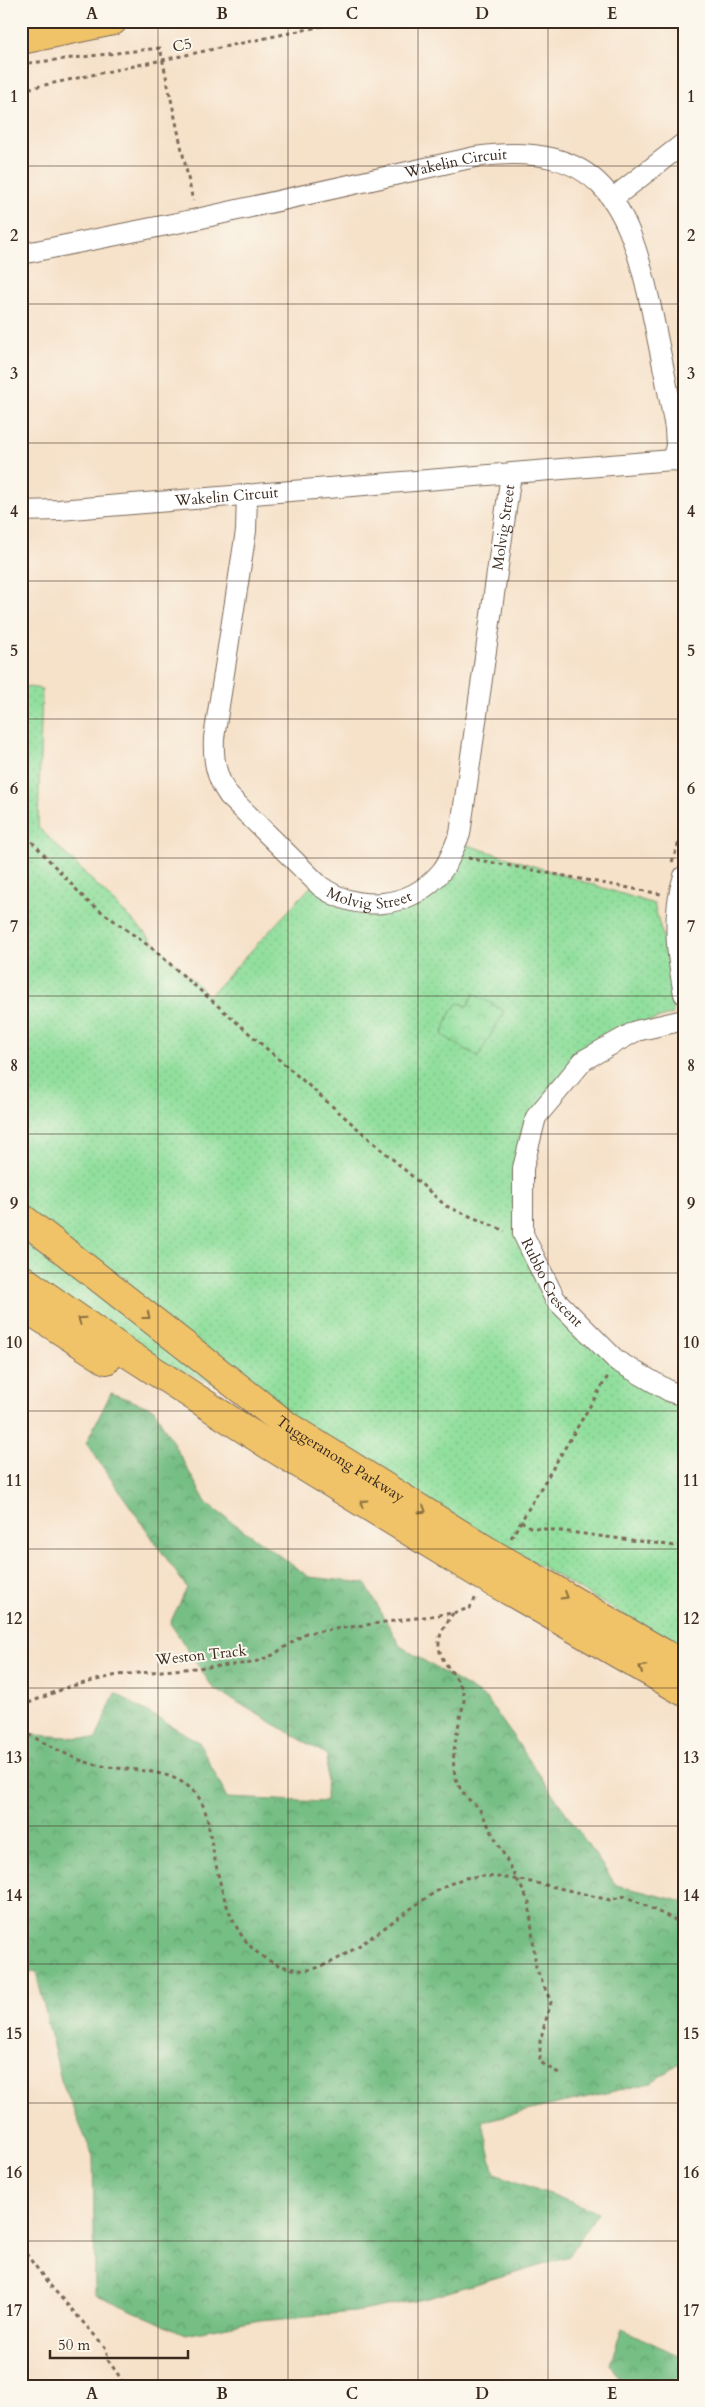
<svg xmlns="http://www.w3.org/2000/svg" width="705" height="2407" font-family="Cardo,serif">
	<defs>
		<pattern id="grass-dots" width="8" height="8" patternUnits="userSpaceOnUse" patternTransform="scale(1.25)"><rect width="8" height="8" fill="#91df9d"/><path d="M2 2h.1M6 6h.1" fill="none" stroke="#7ec087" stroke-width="1.8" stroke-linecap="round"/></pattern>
		<pattern id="forest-crowns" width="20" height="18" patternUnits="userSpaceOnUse" patternTransform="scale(1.25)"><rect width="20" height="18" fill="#74be84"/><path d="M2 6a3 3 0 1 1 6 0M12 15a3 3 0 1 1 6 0" fill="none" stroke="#609b6b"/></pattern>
		<pattern id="park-crowns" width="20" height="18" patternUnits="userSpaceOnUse" patternTransform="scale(1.25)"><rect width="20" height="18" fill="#91df9d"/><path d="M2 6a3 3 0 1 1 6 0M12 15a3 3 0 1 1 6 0" fill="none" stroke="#7ec087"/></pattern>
	</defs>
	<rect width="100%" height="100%" fill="#fbf7ec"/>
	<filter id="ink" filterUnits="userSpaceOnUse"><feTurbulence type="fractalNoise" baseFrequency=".02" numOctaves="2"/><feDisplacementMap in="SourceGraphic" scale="10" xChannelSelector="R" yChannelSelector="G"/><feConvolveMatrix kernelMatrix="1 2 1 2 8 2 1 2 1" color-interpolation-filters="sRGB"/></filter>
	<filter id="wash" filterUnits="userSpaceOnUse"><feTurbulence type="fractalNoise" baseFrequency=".0096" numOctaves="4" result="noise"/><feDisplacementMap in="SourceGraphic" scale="20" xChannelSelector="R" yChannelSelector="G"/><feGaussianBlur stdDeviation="1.12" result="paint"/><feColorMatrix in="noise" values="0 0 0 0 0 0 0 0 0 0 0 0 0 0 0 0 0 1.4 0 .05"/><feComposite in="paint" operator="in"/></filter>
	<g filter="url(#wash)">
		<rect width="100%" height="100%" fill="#f6e1c9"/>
		<!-- grass -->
		<path fill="url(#grass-dots)" stroke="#66845e" d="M21,686L42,689L38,827L209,996L315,882L380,904L433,896L464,844L654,904L667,952L673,1014L633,1026L532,1115L518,1235L552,1302L670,1401L684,1406V1651L283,1414L47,1312L21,1296Z"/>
		<!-- forest -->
		<g fill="url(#forest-crowns)" stroke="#587451">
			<path d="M111,1393L154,1409L207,1504L309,1577L365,1583L400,1646L487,1699L616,1885L684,1902V2060L650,2083L482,2121L495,2174L598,2212L569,2256L428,2298L355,2312L260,2320L185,2334L95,2294L93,2156L61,2080L36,1971L21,1977V1734L96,1739L115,1693L199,1742L227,1798L326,1802L327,1755L213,1688L170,1623L187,1588L86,1443Z"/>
			<path d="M622,2329L684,2358V2386H625L610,2363Z"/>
		</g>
		<!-- park -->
		<path fill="url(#park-crowns)" stroke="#66845e" d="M474,994L503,1010V1014L478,1057L442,1035L449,1015L458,1003L467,1006Z"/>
	</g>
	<g filter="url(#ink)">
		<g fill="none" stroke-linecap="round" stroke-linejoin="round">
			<defs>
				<g id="street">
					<path d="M612,199L684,143"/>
					<path id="s1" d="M21,254L197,219L475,157C602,139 629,204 652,312C660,351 668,389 675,428L676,446L672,460"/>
					<path id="s2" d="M247,494L246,531L214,738C213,760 216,778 229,796L320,886C358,913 410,909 441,872C450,862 454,846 460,834L511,474"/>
					<path id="s3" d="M21,511L59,510L672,460L684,462"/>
					<path d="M684,876C671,915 677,955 684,994"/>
					<path id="s4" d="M684,1020L636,1031L584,1060L536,1117L523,1168V1234L555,1299L617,1361L671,1392L684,1396"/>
				</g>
				<path id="primary" d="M21,40L113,21"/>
				<g id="highway">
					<path id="s5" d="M21,1217L289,1427L491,1553"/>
					<path d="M21,1278L130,1355L267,1444L479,1574"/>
					<path d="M21,1305L106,1360"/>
					<path d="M523,1571L684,1665"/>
					<path d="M511,1592L684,1692"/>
				</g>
			</defs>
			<!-- street casing -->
			<use href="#street" stroke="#7c6a5a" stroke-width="22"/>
			<!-- primary casing -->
			<use href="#primary" stroke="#7c6a5a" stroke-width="30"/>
			<!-- highway casing -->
			<use href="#highway" stroke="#7c6a5a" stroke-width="30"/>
			<!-- path -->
			<g stroke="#7c6a5a" stroke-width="3" stroke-dasharray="4 4" stroke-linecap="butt">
				<path d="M21,64L160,48L193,201"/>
				<path d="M21,90L346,21"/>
				<path d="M21,830L87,901L153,949L446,1206L505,1231"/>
				<path d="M468,858L661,894"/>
				<path d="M672,862L684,828"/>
				<path d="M521,1521L530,1527L684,1547"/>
				<path d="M511,1538L608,1376"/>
				<path d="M453,1613C449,1620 442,1629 440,1637C433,1662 463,1675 464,1699C464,1705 461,1712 460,1718C453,1754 444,1783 479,1808L529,1902L536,1968L551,2002L540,2041V2062L562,2075"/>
				<path d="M21,1706L68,1687L117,1675L252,1663L273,1655L306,1633L453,1613L470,1608L476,1597"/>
				<path d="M21,1731C42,1741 64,1755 86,1762C121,1774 170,1763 196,1794C207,1807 208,1824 211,1840C222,1895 232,1961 299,1970C340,1975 416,1894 462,1879C492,1868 576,1893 610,1900L625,1896L684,1924"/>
				<path d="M21,2247L48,2283L106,2348L108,2360L126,2386"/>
			</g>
			<!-- street -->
			<use href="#street" stroke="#fff" stroke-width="20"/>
			<!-- primary -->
			<use href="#primary" stroke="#f0c369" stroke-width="28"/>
			<!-- highway -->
			<use href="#highway" stroke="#f0c369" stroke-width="28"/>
			<defs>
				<g id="highway-bridge">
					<path d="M491,1553L523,1571"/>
					<path d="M479,1574L511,1592"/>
				</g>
			</defs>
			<!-- highway-bridge casing -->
			<use href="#highway-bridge" stroke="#7c6a5a" stroke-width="30" stroke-linecap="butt"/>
			<!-- highway-bridge -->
			<use href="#highway-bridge" stroke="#f0c369" stroke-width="28"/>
		</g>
		<!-- one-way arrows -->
		<defs><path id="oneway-chevron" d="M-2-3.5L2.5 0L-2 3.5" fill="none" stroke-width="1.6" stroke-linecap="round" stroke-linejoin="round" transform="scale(1.25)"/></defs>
		<g stroke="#8c6f40">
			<use href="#oneway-chevron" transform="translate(147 1316) rotate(38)"/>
			<use href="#oneway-chevron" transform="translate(81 1320) rotate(-145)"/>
			<use href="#oneway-chevron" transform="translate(363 1503) rotate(-148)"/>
			<use href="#oneway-chevron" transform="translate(423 1510) rotate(32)"/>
			<use href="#oneway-chevron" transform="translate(565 1596) rotate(31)"/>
			<use href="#oneway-chevron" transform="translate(642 1668) rotate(-150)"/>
		</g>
	</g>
	<!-- grid -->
	<path fill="none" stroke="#3b2a1e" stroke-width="1" stroke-opacity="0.55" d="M158,21V2386M288,21V2386M418,21V2386M548,21V2386M21,166H684M21,304H684M21,443H684M21,581H684M21,719H684M21,858H684M21,996H684M21,1134H684M21,1273H684M21,1411H684M21,1549H684M21,1688H684M21,1826H684M21,1964H684M21,2103H684M21,2241H684"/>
	<g text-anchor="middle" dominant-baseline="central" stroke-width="4" stroke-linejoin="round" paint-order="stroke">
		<!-- street labels -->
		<g font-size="15" fill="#3b2a1e" stroke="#fbf7ec">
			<text transform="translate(182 45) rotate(-12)">C5</text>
			<text stroke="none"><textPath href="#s1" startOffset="444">Wakelin Circuit</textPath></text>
			<text stroke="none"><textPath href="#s3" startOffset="206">Wakelin Circuit</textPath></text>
			<text stroke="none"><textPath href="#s2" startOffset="922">Molvig Street</textPath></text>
			<text stroke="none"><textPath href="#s2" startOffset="488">Molvig Street</textPath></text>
			<text stroke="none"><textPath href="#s4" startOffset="359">Rubbo Crescent</textPath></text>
			<text stroke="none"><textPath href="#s5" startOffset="401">Tuggeranong Parkway</textPath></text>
			<text transform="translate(201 1655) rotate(-6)">Weston Track</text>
		</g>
	</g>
	<!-- margin -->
	<rect width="705" height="2407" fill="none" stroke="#fbf7ec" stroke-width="55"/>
	<!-- scale -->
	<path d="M50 2350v8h138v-8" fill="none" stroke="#3b2a1e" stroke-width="2.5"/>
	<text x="58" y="2350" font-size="15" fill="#3b2a1e" stroke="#fbf7ec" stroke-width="4" paint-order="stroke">50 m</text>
	<rect x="28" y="28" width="650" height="2352" fill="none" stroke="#3b2a1e" stroke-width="2"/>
	<g font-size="16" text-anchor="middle" font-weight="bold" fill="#3b2a1e">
		<text x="92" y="19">A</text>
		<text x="222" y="19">B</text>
		<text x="352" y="19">C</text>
		<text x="482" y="19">D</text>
		<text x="612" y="19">E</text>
		<text x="14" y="102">1</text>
		<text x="691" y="102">1</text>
		<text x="14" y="241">2</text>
		<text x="691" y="241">2</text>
		<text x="14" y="379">3</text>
		<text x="691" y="379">3</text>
		<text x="14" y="517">4</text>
		<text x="691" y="517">4</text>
		<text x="14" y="656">5</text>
		<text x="691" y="656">5</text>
		<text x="14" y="794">6</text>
		<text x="691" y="794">6</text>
		<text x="14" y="932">7</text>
		<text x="691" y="932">7</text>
		<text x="14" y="1071">8</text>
		<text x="691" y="1071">8</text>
		<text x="14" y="1209">9</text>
		<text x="691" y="1209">9</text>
		<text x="14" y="1348">10</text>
		<text x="691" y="1348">10</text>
		<text x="14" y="1486">11</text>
		<text x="691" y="1486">11</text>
		<text x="14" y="1624">12</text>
		<text x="691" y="1624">12</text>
		<text x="14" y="1763">13</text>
		<text x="691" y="1763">13</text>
		<text x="14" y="1901">14</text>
		<text x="691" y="1901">14</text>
		<text x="14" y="2039">15</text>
		<text x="691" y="2039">15</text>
		<text x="14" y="2178">16</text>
		<text x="691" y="2178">16</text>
		<text x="14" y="2316">17</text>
		<text x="691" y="2316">17</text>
		<text x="92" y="2399">A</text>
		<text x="222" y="2399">B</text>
		<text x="352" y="2399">C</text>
		<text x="482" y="2399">D</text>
		<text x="612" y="2399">E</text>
	</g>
</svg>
